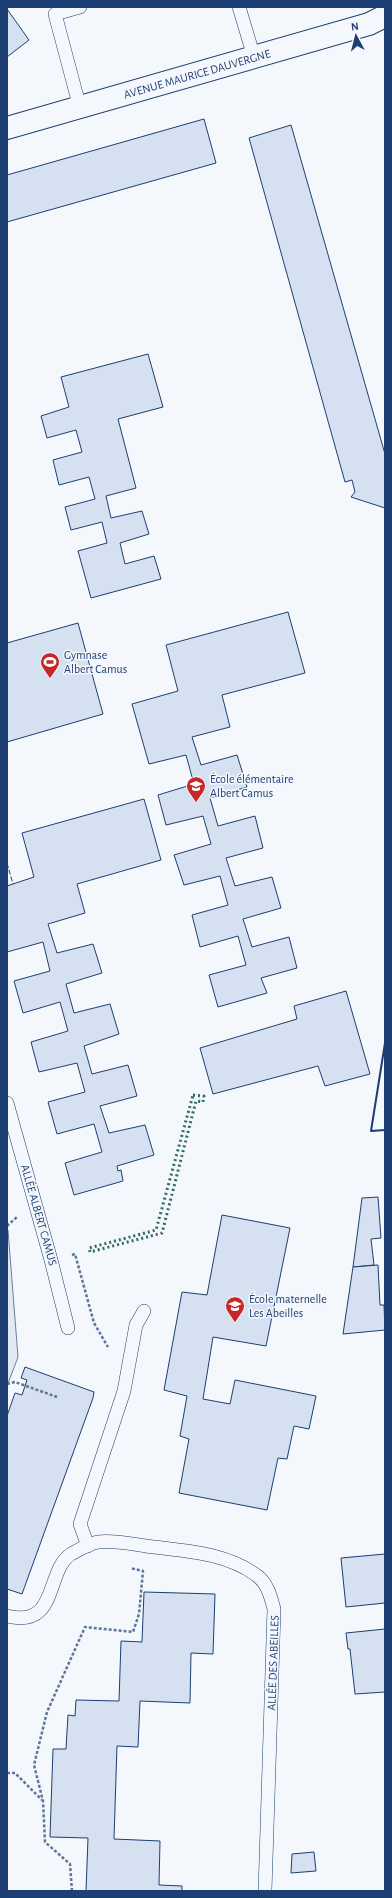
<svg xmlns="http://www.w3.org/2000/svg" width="392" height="1898" font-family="'Alegreya Sans',sans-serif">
	<rect width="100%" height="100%" fill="#f4f7fb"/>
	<!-- green -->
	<path fill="#e3e9f0" stroke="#687fa3" d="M7,1230H8L18,1357L7,1386Z"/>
	<!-- building -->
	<g fill="#d5e0f0" stroke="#1d3f73">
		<path d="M7,9L29,40L7,57Z"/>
		<path d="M204,119L216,163L7,222V175Z"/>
		<path d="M291,125L385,454V508L351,497L355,492L352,480L345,482L249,138Z"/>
		<path d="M148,354L163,407L118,419L136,488L106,496L111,518L142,511L149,534L120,543L125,564L154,556L161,579L91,598L78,551L107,543L102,522L71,530L65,507L95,499L89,477L59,485L53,460L82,452L76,430L47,438L41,416L69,407L61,377Z"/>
		<path d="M288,612L305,673L222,695L230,727L192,737L201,765L237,755L247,787L210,798L218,826L255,816L263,848L226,858L235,886L272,877L281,908L243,919L252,947L289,937L297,968L261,978L267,993L218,1007L209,975L246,965L238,936L200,947L192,915L228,905L220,876L184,885L174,855L211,844L203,816L166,825L158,795L194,784L186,755L149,764L132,704L178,691L166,645Z"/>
		<path d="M78,623L103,714L7,742V643Z"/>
		<path d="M144,799L161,860L77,884L85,913L48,924L57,953L93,944L102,973L66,984L74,1013L110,1004L119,1034L84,1046L92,1074L128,1065L137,1096L100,1106L109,1133L145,1125L154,1155L117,1166L118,1171L121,1170L123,1181L74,1195L65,1163L102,1152L94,1124L57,1134L48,1102L85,1092L77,1063L39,1072L31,1042L68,1031L60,1002L23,1013L14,981L50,971L43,942L7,952V886L34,877L22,833Z"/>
		<path d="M346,991L370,1074L325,1086L318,1066L213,1094L200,1048L297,1019L294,1006Z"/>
		<path d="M378,1197L381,1238L371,1239L374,1265L353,1267L362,1198Z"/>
		<path d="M222,1215L290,1228L266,1346L213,1337L203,1399L230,1404L235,1380L316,1396L309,1429L294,1426L287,1459L278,1458L267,1510L179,1493L189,1439L180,1436L187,1396L164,1390L182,1292L207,1295Z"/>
		<path d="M378,1265L380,1305H384L385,1330L343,1334L353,1267Z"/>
		<path d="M25,1367L94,1392L93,1398L22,1594L7,1589V1416L15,1393L22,1395L27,1380L21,1378Z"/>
		<path d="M385,1554V1603L346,1607L341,1558Z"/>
		<path d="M144,1592L215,1594L213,1654L191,1653L190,1703L140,1701L138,1747L117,1746L114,1839L160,1841L159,1885L182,1886V1891H86L88,1838L50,1837L53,1749H66L68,1715L75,1716L76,1700L119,1701L121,1641L142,1642Z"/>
		<path d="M385,1629V1692L355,1694L350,1649H348L346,1633Z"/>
		<path d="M314,1852L316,1871L291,1873L292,1854Z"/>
	</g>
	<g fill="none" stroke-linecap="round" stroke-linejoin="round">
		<defs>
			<g id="lane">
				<path d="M239,7L254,57"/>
				<path d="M80,108L55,14L80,7"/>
				<path d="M7,1103L51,1260L68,1328"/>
				<path d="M88,1546L80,1524L124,1391L136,1325L144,1311"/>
				<path d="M7,1616C59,1629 45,1571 71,1554C78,1550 90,1543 98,1542C114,1540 131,1544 146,1546C183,1551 225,1552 256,1575C267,1582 271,1597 274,1609L265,1891"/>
			</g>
			<path id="secondary" d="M7,128L369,24L385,16"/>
		</defs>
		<!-- lane casing -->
		<use href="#lane" stroke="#1d3f73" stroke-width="14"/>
		<!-- secondary casing -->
		<use href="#secondary" stroke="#1d3f73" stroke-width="24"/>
		<!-- path -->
		<g stroke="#5e769c" stroke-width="2.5" stroke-dasharray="3 2" stroke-linecap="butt">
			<path d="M7,1226L17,1217"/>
			<path d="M72,1255L75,1254L94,1323L108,1347"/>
			<path d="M7,1384L15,1382L57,1397"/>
			<path d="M7,1773H15L42,1800"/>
			<path d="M72,1891L70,1864L45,1842L43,1801L34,1765L47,1712L85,1627L133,1632L139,1614L143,1571L130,1568"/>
		</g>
		<!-- lane -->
		<use href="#lane" stroke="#f4f7fb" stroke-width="13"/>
		<!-- secondary -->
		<use href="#secondary" stroke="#f4f7fb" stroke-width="22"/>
		<!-- hedge -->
		<path stroke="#2c6c60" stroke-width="3" stroke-dasharray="2 3" stroke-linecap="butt" d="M193,1095L204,1096L203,1102L196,1101L162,1233L90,1252L89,1248L156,1230Z"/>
		<!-- fence -->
		<path stroke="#1d3f73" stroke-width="1" stroke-dasharray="5 2" stroke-linecap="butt" d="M7,863L13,884"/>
		<!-- wall -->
		<path stroke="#1d3f73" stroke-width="2" d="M385,1043L371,1131L385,1130"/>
	</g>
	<!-- icons -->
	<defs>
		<symbol id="stadium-pin" viewBox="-11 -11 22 30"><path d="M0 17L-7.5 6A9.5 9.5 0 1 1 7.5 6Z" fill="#c62828" stroke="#f4f7fb"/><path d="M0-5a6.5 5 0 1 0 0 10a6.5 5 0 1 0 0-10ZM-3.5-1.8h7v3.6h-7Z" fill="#fff"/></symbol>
		<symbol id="school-pin" viewBox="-11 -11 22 30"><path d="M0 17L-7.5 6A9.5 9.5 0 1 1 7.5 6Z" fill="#c62828" stroke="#f4f7fb"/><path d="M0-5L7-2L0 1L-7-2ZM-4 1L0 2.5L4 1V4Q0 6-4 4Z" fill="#fff"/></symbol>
	</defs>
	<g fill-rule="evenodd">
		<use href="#stadium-pin" x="39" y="651" width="22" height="30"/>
		<use href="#school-pin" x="185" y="775" width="22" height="30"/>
		<use href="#school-pin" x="224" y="1295" width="22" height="30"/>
	</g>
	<g text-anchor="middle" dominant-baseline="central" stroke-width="3" stroke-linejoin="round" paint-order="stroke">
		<!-- street labels -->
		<g font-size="12" fill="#1d3f73" stroke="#f4f7fb">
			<text transform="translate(197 74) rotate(-16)">AVENUE MAURICE DAUVERGNE</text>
			<text transform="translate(39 1215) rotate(74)">ALLÉE ALBERT CAMUS</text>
			<text transform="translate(273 1663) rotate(-88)">ALLÉE DES ABEILLES</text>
		</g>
		<!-- poi labels -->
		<g font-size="12" fill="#1d3f73" stroke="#f4f7fb" text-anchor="start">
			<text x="64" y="655">Gymnase<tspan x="64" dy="14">Albert Camus</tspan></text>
			<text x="210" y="779">École élémentaire<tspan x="210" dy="14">Albert Camus</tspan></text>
			<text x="249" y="1299">École maternelle<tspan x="249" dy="14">Les Abeilles</tspan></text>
		</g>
	</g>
	<!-- border -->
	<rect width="392" height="1898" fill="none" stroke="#1d3f73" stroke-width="16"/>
	<!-- north arrow -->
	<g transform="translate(356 36) rotate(353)" stroke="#f4f7fb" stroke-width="3" paint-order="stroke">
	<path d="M0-3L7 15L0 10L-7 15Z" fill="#1d3f73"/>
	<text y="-6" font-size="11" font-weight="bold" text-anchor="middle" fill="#1d3f73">N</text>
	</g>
</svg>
